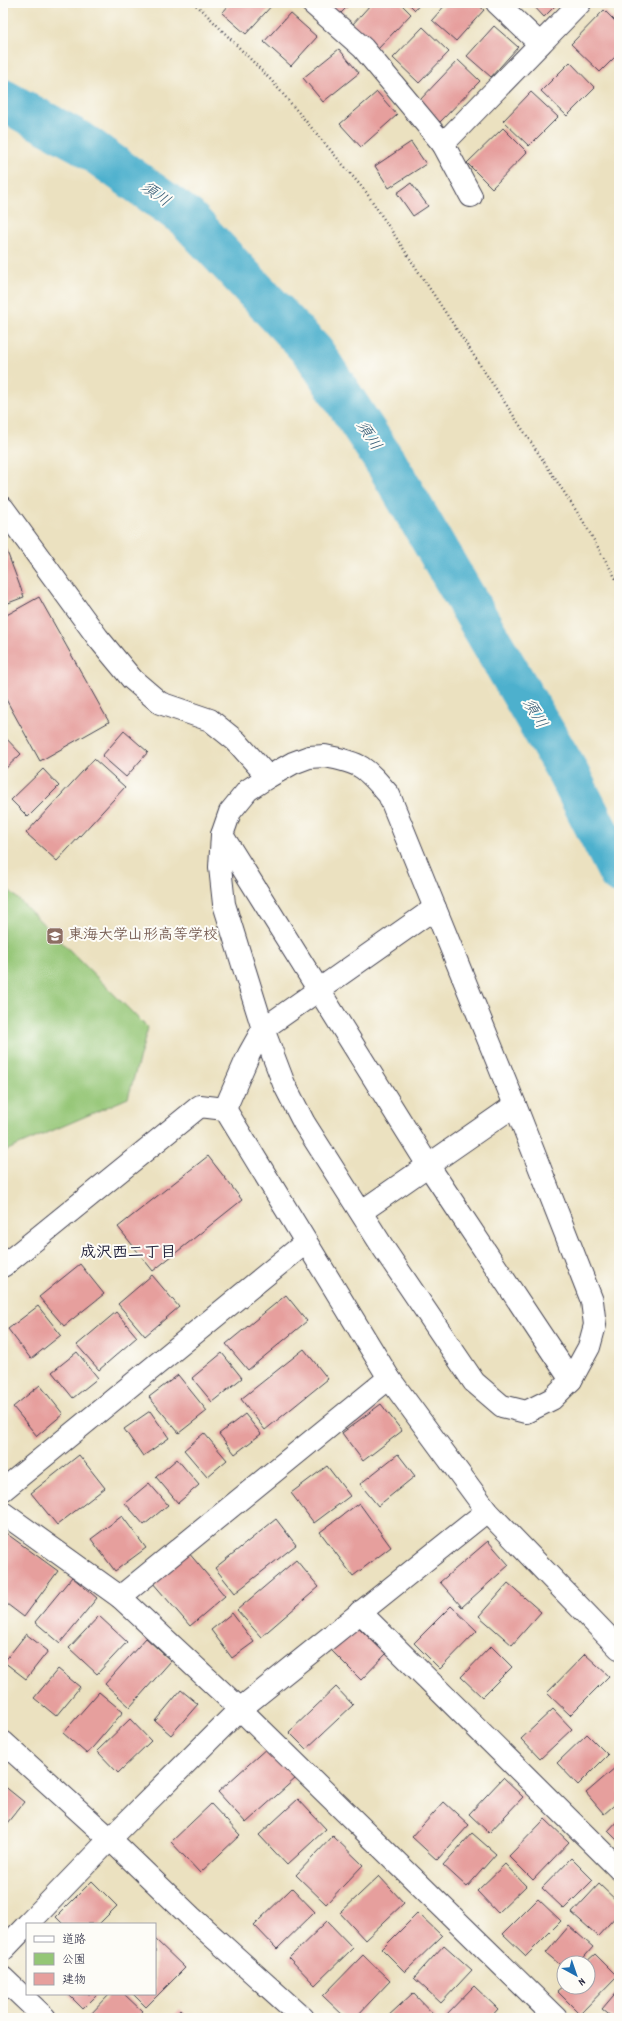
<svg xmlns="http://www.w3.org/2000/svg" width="622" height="2021" font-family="Dekko,'Klee One',sans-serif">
	<rect width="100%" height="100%" fill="#fdfcf7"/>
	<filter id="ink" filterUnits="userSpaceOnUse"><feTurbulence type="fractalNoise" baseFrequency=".025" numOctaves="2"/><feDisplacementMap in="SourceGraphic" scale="8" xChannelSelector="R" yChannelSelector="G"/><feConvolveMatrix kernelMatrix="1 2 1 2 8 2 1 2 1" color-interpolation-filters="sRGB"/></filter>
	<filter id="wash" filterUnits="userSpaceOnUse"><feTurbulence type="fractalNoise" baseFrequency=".012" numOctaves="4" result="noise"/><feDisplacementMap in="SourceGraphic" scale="16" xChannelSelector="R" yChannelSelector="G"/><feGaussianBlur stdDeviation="0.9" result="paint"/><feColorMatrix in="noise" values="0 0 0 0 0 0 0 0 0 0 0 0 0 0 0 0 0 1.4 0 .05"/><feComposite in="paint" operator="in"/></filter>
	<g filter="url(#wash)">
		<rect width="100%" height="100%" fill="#ebe1c0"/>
		<!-- green -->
		<path fill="#94c676" stroke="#5b7458" d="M3,884L148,1028L128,1098L3,1152Z"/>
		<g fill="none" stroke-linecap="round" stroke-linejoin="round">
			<!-- river -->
			<path stroke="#4eb0cd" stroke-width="42" d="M3,100L82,143L187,218L314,353L388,466L567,771L619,873"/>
		</g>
		<g id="blocks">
			<!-- building -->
			<g fill="#e69f9d">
				<path d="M231,3H274L246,34L222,13Z"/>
				<path d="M327,3H351L339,15Z"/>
				<path d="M372,3H400L411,14L378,49L352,25Z"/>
				<path d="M408,3H421L415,10Z"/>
				<path d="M447,3H476L484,10L456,41L432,20Z"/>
				<path d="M531,3H558L544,17Z"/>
				<path d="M610,3H619V12Z"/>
				<path d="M604,10L619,25V53L600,72L571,44Z"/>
				<path d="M290,13L317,37L291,66L264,42Z"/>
				<path d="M494,26L518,47L491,77L467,56Z"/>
				<path d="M423,27L449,52L419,83L393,58Z"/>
				<path d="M339,49L359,73L323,102L303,78Z"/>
				<path d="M458,60L480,81L440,122L419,101Z"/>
				<path d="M570,62L595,88L567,116L541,91Z"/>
				<path d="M377,92L397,115L361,147L340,124Z"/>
				<path d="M531,92L558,117L529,146L503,121Z"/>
				<path d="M503,128L527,152L492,188L467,163Z"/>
				<path d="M411,142L426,164L389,188L375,166Z"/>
				<path d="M411,183L428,206L413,216L397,193Z"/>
				<path d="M6,549L24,597L3,605V550Z"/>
				<path d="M39,597L109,722L40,761L3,694V617Z"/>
				<path d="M124,731L148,752L126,777L102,756Z"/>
				<path d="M3,735L21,754L3,771Z"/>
				<path d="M94,759L125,787L57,861L26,833Z"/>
				<path d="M43,769L59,786L28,817L11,800Z"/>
				<path d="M208,1156L242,1200L153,1271L118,1227Z"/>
				<path d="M80,1264L104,1294L64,1326L39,1297Z"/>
				<path d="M152,1275L179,1307L145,1336L118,1304Z"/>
				<path d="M286,1295L307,1321L248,1370L226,1344Z"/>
				<path d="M38,1306L61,1335L31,1359L8,1329Z"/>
				<path d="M116,1312L137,1337L99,1370L77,1345Z"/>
				<path d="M304,1349L328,1379L265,1430L241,1399Z"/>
				<path d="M77,1352L98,1378L73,1398L52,1372Z"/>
				<path d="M222,1353L242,1378L212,1402L192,1378Z"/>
				<path d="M178,1375L207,1411L179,1433L149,1397Z"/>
				<path d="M40,1385L63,1414L37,1436L13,1407Z"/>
				<path d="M381,1404L402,1431L363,1461L342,1433Z"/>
				<path d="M150,1411L169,1438L143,1456L124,1429Z"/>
				<path d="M245,1414L261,1434L235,1454L219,1434Z"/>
				<path d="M204,1433L227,1460L207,1477L184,1450Z"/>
				<path d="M398,1454L415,1476L378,1506L360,1484Z"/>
				<path d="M79,1455L105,1488L57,1525L31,1493Z"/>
				<path d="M177,1459L199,1485L178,1503L156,1477Z"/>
				<path d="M327,1466L350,1496L314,1523L291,1493Z"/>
				<path d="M149,1483L168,1505L144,1525L125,1503Z"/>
				<path d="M359,1503L391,1547L353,1576L320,1532Z"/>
				<path d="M122,1516L146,1548L115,1571L91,1539Z"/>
				<path d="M276,1519L296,1545L235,1593L215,1568Z"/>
				<path d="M3,1531L58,1571L24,1617L3,1601Z"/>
				<path d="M488,1541L509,1565L462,1607L440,1582Z"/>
				<path d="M188,1552L225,1596L190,1626L152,1582Z"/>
				<path d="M296,1560L319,1587L261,1637L237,1610Z"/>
				<path d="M72,1577L97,1598L60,1643L35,1622Z"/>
				<path d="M508,1583L541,1612L512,1645L479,1616Z"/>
				<path d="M451,1606L477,1631L440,1669L414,1643Z"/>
				<path d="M232,1613L254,1642L232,1658L211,1630Z"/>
				<path d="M99,1616L127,1642L97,1674L69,1648Z"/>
				<path d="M355,1624L386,1654L361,1680L330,1649Z"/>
				<path d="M26,1634L48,1651L26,1679L4,1662Z"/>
				<path d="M146,1638L171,1661L130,1707L105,1684Z"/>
				<path d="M491,1646L512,1667L482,1697L461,1677Z"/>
				<path d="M585,1654L609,1676L570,1715L547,1693Z"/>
				<path d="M58,1669L80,1687L56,1716L34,1698Z"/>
				<path d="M336,1687L353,1705L306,1749L289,1732Z"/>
				<path d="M181,1690L198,1704L171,1735L155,1721Z"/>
				<path d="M99,1692L123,1712L87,1754L63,1733Z"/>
				<path d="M553,1709L572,1729L540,1759L521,1739Z"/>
				<path d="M130,1719L151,1741L118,1773L97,1751Z"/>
				<path d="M587,1734L608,1755L578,1785L557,1763Z"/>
				<path d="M268,1747L296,1778L246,1823L218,1792Z"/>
				<path d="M616,1767L619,1770V1801L604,1814L586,1793Z"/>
				<path d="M503,1778L523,1797L489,1833L469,1814Z"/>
				<path d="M3,1785L24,1802L3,1828Z"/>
				<path d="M298,1799L326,1829L287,1865L259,1835Z"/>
				<path d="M444,1802L469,1825L437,1860L412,1837Z"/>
				<path d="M211,1804L240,1835L200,1873L171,1842Z"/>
				<path d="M545,1819L569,1842L533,1880L509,1856Z"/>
				<path d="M619,1819V1842L608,1831Z"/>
				<path d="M472,1833L496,1854L467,1887L443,1865Z"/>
				<path d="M333,1836L363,1865L326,1904L296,1875Z"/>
				<path d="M571,1858L593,1880L564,1909L542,1888Z"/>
				<path d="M505,1864L526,1886L498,1913L477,1891Z"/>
				<path d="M379,1876L404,1903L365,1940L340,1913Z"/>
				<path d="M92,1881L117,1906L99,1924H63L56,1917Z"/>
				<path d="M599,1884L619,1903V1913L598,1936L572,1913Z"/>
				<path d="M292,1888L315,1912L277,1949L254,1925Z"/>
				<path d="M538,1899L561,1921L526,1956L503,1934Z"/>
				<path d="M418,1913L442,1936L405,1972L382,1949Z"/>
				<path d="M327,1921L353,1948L315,1985L289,1958Z"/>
				<path d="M569,1926L593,1947L579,1963H564V1968L546,1953Z"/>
				<path d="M155,1939L185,1968L146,2007L133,1994H155Z"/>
				<path d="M444,1945L472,1970L441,2003L414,1978Z"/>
				<path d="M595,1954L617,1976L580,2014L557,1991L564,1985V1987H588V1963H585Z"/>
				<path d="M363,1955L390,1981L355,2018H346L323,1996Z"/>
				<path d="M474,1986L498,2009L490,2018H447L445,2016Z"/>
				<path d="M619,1989V2018H613L602,2009Z"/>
				<path d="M413,1993L437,2018H386Z"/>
				<path d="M68,1994H98L83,2009Z"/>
				<path d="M110,1994H124L142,2011L136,2018H87Z"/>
				<path d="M180,2009L189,2018H172Z"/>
			</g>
		</g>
	</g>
	<g filter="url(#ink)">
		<use href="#blocks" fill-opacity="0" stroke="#403f4f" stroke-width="1"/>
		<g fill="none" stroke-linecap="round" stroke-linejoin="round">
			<defs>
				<g id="minor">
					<path d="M312,3L363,48L443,144L580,3"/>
					<path d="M497,3L540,44"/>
					<path d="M443,144L471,196"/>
					<path d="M3,508L98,638L132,679L160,703L210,720L236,741L268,777"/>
					<path d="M325,756C362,763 365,767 389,795L515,1105L592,1301L595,1325L589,1347L571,1380L552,1399L526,1412L502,1406L474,1382L384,1249L304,1123L284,1084L263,1029L224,904L220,867L222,835L230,812L248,790L268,777L293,763L309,757Z"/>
					<path d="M222,835L428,1165L571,1380"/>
					<path d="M225,1109L249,1054L263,1029L435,908"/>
					<path d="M361,1212L515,1105"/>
					<path d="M3,1266L200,1106L225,1109L389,1378L487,1511L619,1648"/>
					<path d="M3,1490L305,1243"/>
					<path d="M3,1513L120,1597L240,1709L556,2018"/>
					<path d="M120,1597L389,1378"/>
					<path d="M360,1612L619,1869"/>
					<path d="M3,1742L110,1839L191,1917L303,2018"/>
					<path d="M28,1924L110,1839L240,1709L487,1511"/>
					<path d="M3,1950L27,1925"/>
					<path d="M3,1978L45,2018"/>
				</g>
			</defs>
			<!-- minor casing -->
			<use href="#minor" stroke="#403f4f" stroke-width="24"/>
			<!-- path -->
			<path stroke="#403f4f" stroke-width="2.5" stroke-dasharray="1 3" stroke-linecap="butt" d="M193,3L203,11L271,80L366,192L583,521L619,584"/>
			<!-- minor -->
			<use href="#minor" stroke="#fff" stroke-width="22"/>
		</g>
	</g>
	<!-- icons -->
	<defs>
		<symbol id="school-square" viewBox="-11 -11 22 22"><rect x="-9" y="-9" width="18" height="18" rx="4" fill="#8d6e63" stroke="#fdfcf7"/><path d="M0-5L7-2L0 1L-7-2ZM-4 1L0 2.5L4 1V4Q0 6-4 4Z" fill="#fff"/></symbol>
	</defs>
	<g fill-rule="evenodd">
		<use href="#school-square" x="45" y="926" width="20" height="20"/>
	</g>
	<g text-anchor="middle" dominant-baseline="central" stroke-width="4" stroke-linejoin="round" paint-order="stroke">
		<!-- education labels -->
		<g font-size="15" font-weight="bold" fill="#785e54" stroke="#fdfcf7" text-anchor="start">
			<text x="68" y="936">東海大学山形高等学校</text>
		</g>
		<!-- water labels -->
		<g font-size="16" font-style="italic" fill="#345b75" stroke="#fdfcf7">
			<text transform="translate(155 195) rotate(35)">須川</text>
			<text transform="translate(368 436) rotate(57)">須川</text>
			<text transform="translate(534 714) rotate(59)">須川</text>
		</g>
		<!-- neighbourhood labels -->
		<g font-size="16" font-weight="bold" fill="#22223b" stroke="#fdfcf7">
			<text x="128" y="1253">成沢西二丁目</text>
		</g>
	</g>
	<!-- margin -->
	<rect width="622" height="2021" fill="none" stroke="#fdfcf7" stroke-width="16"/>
	<!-- legend -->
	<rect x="26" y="1923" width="130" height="72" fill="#fdfcf7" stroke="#a5a5ac"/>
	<rect x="34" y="1936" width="20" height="6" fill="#ffffff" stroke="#a5a5ac"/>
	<text x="62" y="1943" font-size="12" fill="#22223b">道路</text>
	<rect x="34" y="1953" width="20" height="12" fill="#94c676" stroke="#a5a5ac"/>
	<text x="62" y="1963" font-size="12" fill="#22223b">公園</text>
	<rect x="34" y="1973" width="20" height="12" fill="#e69f9d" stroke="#a5a5ac"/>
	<text x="62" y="1983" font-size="12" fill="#22223b">建物</text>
	<!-- north arrow -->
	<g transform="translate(576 1975) rotate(140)"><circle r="19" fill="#fdfcf7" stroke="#a5a5ac"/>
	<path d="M0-3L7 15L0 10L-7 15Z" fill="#1f6fb2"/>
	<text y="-6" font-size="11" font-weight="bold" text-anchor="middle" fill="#22223b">N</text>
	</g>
</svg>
